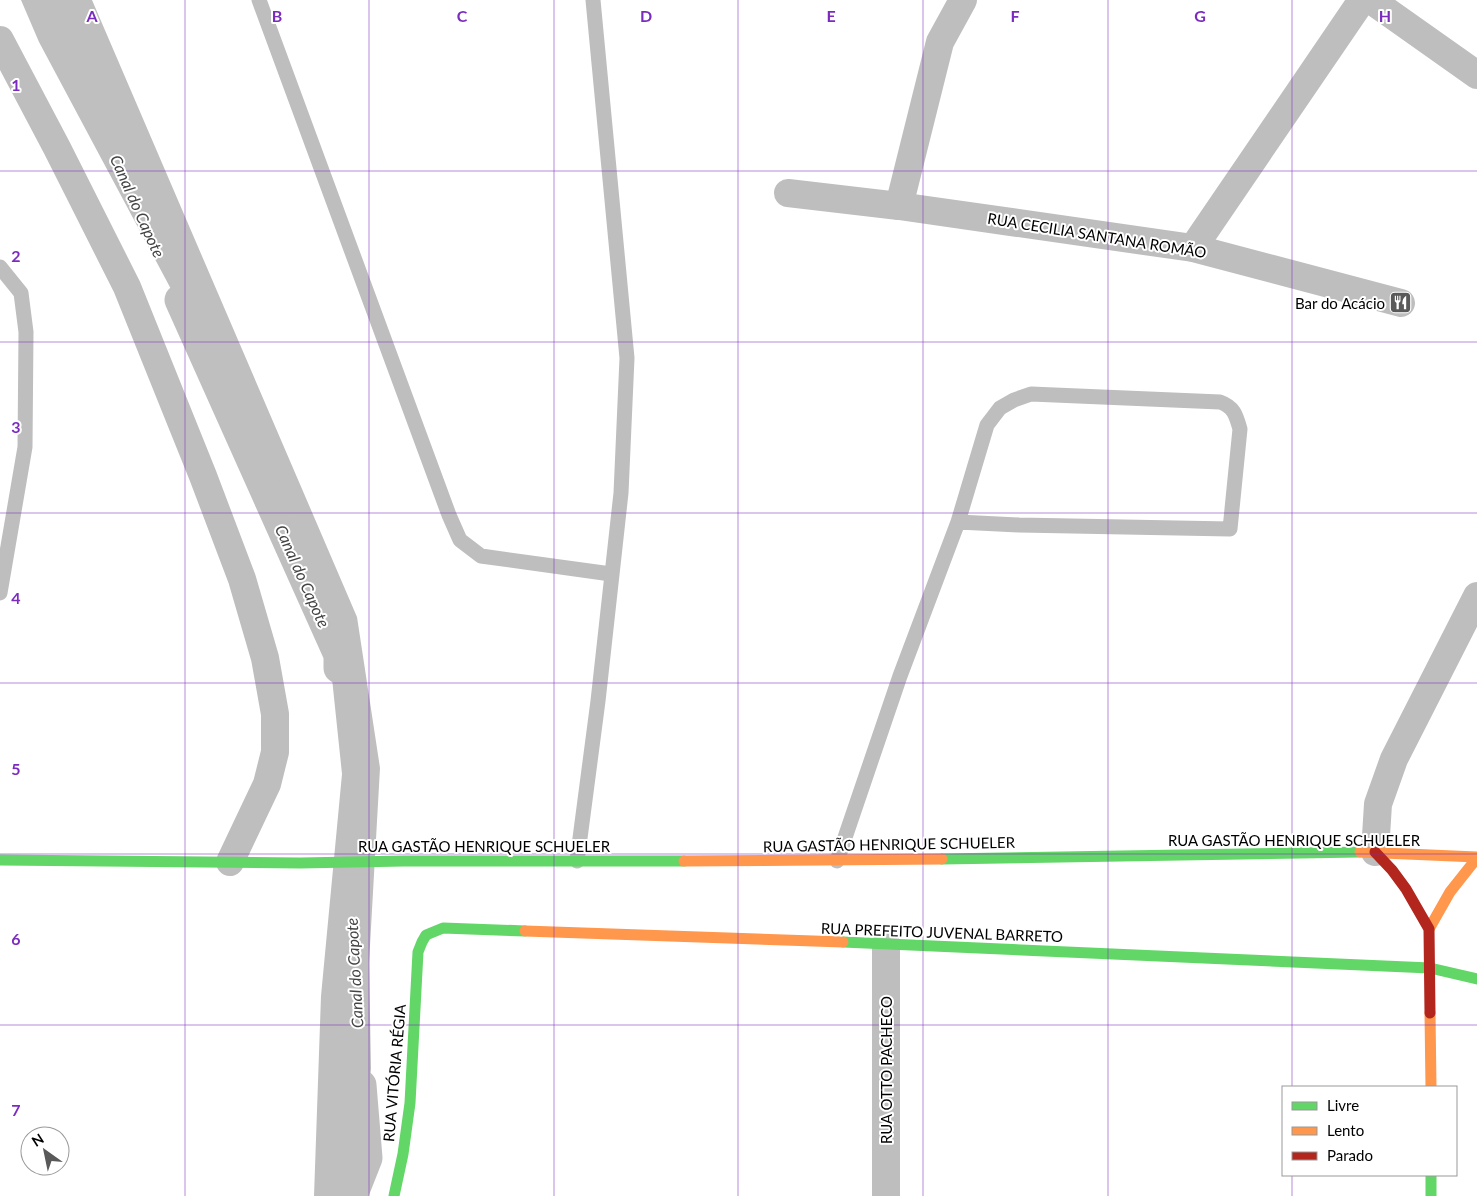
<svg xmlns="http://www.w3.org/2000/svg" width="1477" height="1196" font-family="Lato,sans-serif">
	<rect width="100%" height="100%" fill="#fff"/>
	<!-- water -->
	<path fill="#bfbfbf" d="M21,0H92L357,617L380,768L369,963L371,1069L357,1196H314L321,996L342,774L326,621L211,364L39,42Z"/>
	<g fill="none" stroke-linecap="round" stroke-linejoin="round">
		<!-- canal -->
		<g stroke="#bfbfbf" stroke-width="31">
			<path d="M180,300L339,655V668"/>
			<path d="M352,1196L367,1158L361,1085"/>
		</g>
		<!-- lane -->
		<g stroke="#bebebe" stroke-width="15">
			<path d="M259,0L449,515L460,540L481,556L611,574"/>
			<path d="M0,267L21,293L26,332L25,447L0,593"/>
			<path d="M577,861L598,701L621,493L627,358L593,0"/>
			<path d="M837,861L900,676L958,522L987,425L1000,408L1014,400L1031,394L1220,402C1234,407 1236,415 1240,429L1230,529L1019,525L958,522"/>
		</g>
		<!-- street -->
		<g stroke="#bebebe" stroke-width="28">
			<path d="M1371,0L1477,75"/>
			<path d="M0,40L57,148L127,287L203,476L242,579L265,658L275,714V752L267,784L230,862"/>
			<path d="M788,193L899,206L1193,248L1401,303"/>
			<path d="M899,206L940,42L963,0"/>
			<path d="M1193,248L1362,0"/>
			<path d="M1375,852L1378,804L1394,759L1477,596"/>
			<path d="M886,944V1196"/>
		</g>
		<!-- fast -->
		<g stroke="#63d668" stroke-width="11">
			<path d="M942,859L1360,852"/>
			<path d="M0,860L300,863L404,861H684"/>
			<path d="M843,942L1430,968L1477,979"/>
			<path d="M1431,1175V1196"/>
			<path d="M394,1196L403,1154L410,1103L418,952L422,942L426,935L443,928L525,931"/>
		</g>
		<!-- slow -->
		<g stroke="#ff974d" stroke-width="11">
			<path d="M1360,852L1477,857"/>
			<path d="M684,861L942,859"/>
			<path d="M1429,929L1450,892L1477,858"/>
			<path d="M525,931L843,942"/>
			<path d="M1430,1013L1431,1087"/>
		</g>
		<!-- jam -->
		<path stroke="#b3261e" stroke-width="11" d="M1375,852L1392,870L1406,889L1429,929L1430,1013"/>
	</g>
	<!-- grid -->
	<path fill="none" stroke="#7b2cbf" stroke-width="1" stroke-opacity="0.55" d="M185,0V1196M369,0V1196M554,0V1196M738,0V1196M923,0V1196M1108,0V1196M1292,0V1087M0,171H1477M0,342H1477M0,513H1477M0,683H1477M0,854H1477M0,1025H1477M1292,1175V1196"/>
	<!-- icons -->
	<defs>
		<symbol id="restaurant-square" viewBox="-11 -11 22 22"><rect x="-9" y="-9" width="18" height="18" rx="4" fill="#595959" stroke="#fff"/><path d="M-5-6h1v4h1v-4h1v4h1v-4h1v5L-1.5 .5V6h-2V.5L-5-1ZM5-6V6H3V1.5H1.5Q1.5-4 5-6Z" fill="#fff"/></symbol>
	</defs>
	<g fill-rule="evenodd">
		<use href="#restaurant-square" x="1388" y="290" width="25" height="25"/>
	</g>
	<g text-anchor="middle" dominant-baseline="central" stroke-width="4" stroke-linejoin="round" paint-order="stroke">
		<!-- street labels -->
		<g font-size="15" fill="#000" stroke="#fff">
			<text transform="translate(1097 235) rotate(9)">RUA CECILIA SANTANA ROMÃO</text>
			<text x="1294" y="840">RUA GASTÃO HENRIQUE SCHUELER</text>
			<text transform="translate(889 844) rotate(-1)">RUA GASTÃO HENRIQUE SCHUELER</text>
			<text x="484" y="846">RUA GASTÃO HENRIQUE SCHUELER</text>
			<text transform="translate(942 932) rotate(2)">RUA PREFEITO JUVENAL BARRETO</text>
			<text transform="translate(886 1070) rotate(-90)">RUA OTTO PACHECO</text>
			<text transform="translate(394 1073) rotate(-85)">RUA VITÓRIA RÉGIA</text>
		</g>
		<!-- poi labels -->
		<g font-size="15" fill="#000" stroke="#fff" text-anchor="end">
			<text x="1385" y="303">Bar do Acácio</text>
		</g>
		<!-- water labels -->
		<g font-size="16" font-style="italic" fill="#444" stroke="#fff">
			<text transform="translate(138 206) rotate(66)">Canal do Capote</text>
			<text transform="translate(303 576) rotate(66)">Canal do Capote</text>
			<text transform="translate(354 973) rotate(-93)">Canal do Capote</text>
		</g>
	</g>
	<g font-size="16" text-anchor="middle" font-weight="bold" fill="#7b2cbf" stroke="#fff" stroke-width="4" stroke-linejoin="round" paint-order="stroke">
		<text x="92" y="22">A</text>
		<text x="277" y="22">B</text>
		<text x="462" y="22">C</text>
		<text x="646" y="22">D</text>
		<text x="831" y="22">E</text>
		<text x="1015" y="22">F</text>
		<text x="1200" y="22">G</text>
		<text x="1385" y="22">H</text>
		<text x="16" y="91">1</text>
		<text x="16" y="262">2</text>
		<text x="16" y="433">3</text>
		<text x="16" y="604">4</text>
		<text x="16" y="775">5</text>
		<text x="16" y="945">6</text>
		<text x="16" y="1116">7</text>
	</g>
	<!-- legend -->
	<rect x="1282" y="1086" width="175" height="90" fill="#ffffff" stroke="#999999"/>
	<rect x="1292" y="1102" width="25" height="8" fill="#63d668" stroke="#999999"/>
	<text x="1327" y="1111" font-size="15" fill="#000000">Livre</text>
	<rect x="1292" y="1127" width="25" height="8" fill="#ff974d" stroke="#999999"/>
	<text x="1327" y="1136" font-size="15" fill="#000000">Lento</text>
	<rect x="1292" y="1152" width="25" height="8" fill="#b3261e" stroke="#999999"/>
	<text x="1327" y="1161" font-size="15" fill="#000000">Parado</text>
	<!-- north arrow -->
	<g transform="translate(45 1151) rotate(327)"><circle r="24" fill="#ffffff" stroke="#999999"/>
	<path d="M0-4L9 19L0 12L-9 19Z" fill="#595959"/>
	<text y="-8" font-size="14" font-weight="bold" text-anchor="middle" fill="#000000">N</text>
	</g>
</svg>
